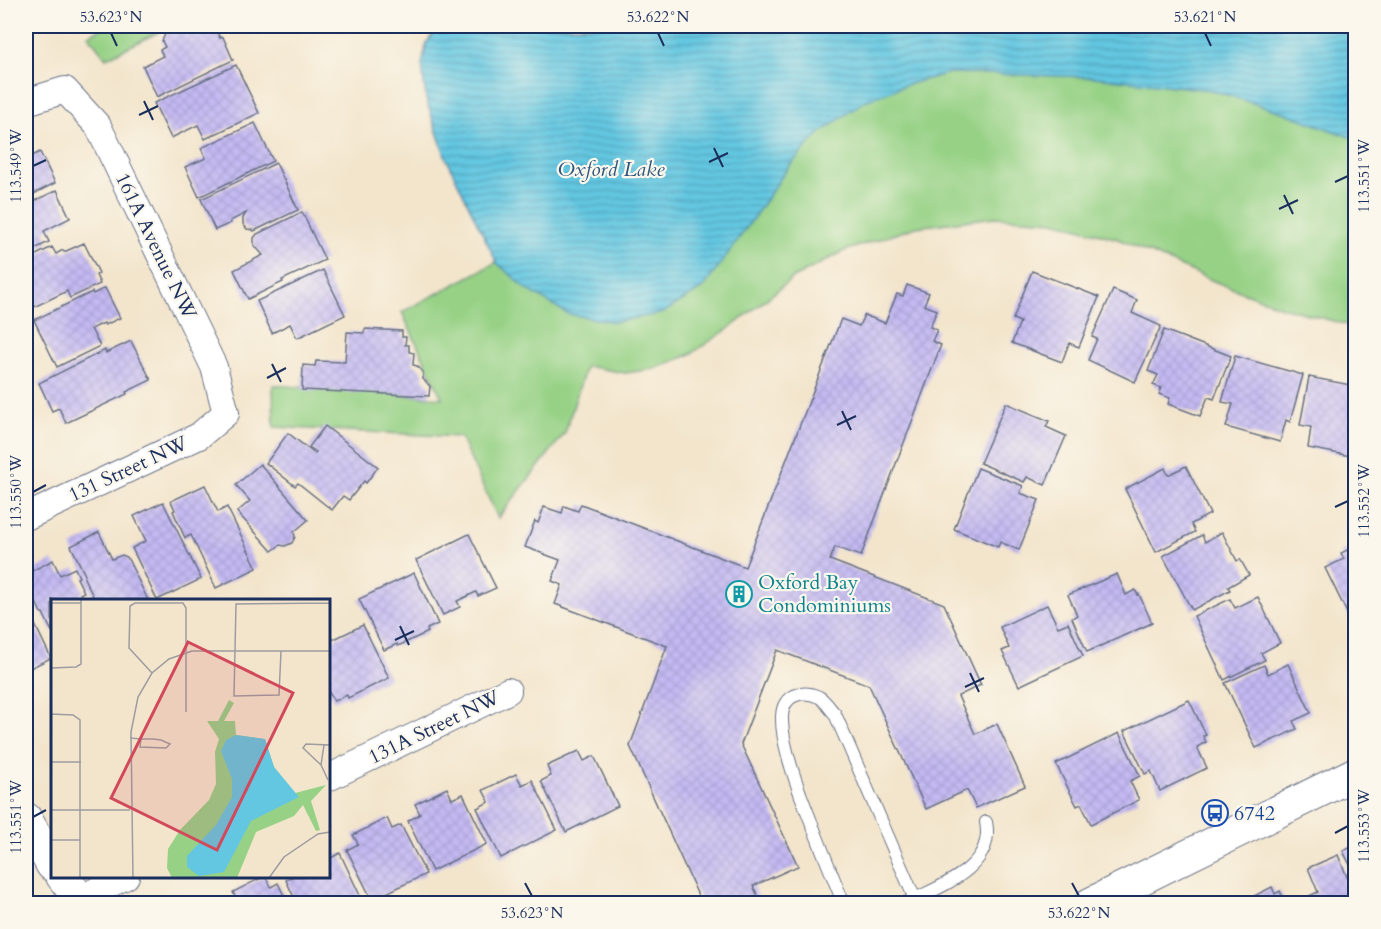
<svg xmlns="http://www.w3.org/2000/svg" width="1381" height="929" font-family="Cardo,serif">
	<defs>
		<pattern id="water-rules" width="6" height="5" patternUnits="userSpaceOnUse" patternTransform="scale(1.5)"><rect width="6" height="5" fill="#63c7e1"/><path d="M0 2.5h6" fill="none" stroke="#51a2ba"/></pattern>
		<pattern id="building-cross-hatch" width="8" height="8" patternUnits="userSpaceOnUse" patternTransform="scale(1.5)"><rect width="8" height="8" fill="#c4baf2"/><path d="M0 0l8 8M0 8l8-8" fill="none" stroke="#a8a0d2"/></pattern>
	</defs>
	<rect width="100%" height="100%" fill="#fbf7ec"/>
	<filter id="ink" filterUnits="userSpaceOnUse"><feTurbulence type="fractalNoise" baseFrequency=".0167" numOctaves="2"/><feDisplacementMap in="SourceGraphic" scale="12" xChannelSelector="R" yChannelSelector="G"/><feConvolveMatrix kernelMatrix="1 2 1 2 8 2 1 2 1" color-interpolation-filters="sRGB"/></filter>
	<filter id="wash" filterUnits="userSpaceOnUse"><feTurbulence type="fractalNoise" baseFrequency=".008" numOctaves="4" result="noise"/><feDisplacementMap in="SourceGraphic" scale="24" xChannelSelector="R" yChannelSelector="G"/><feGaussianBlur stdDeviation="1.35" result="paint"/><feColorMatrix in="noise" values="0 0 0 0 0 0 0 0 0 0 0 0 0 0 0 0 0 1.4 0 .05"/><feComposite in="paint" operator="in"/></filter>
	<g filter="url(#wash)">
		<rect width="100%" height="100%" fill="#f3e5cc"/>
		<!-- park -->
		<g fill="#96d185" stroke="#588072" stroke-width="1.5">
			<path d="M107,26H171L106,58L88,35Z"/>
			<path d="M441,26H1355V327L1282,307L1216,282L1118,239L1054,221L995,217L916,227L844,251L793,278L734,325L689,355L654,369L625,373L586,366L565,433L498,518L460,437L274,427L273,385L442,398L402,312L497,262C474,214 406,95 427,44C429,37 436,31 441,26Z"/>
		</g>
		<!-- water -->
		<path fill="url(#water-rules)" stroke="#3f7ba0" stroke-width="1.5" d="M441,26H1355V139L1285,113L1211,90L1094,77L949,73L906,85L865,101L820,133L789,166L752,220L704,287L663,313L615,322L568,314L528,290L497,263L446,158L426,99L422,64L427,42Z"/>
		<g id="blocks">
			<!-- building -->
			<g fill="url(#building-cross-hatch)">
				<path d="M184,26H214L220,38L223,37L233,60L157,97L143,66L163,56L160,50L165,47L162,41L165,34Z"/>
				<path d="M236,65L259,113L205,139L198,125L171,138L154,103Z"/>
				<path d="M255,123L273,161L199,197L185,167L206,158L201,148Z"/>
				<path d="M40,152L55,183L26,198V159Z"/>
				<path d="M276,163L298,210L254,231L253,230L247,229L243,224V218L246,213L230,221L231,223L215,230L201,199Z"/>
				<path d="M57,190L70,218L44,231L49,242L26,253V205Z"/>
				<path d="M302,212L325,260L282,280L283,282L248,299L234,270L263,255L254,245V238L257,234Z"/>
				<path d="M84,243L99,273L96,275L100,284L70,298L67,291L34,307L26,289V260L52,247L56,254L63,250L64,252Z"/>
				<path d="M323,270L345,315L297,338L290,324L272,333L257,301Z"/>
				<path d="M1032,271L1099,297L1079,347L1069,343L1062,362L1012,343L1020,322L1013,319Z"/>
				<path d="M907,285L929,293L924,305L937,310L930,327L937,330L932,341L941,345L861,556L835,547L830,560L944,604L981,685L958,696L975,734L997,724L1025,786L976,808L967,790L926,809L869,685L777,650L741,744L798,866L753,886L760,900L753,904H702L630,746L667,646L555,604L562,585L552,581L560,560L525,547L535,521L538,523L544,507L562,513L564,506L578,511L581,504L745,567L841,319L859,326L864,315L885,323L897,294L903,296Z"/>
				<path d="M105,288L120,318L105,325L104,323L91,329L100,346L57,367L34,320L92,292L93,294Z"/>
				<path d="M1113,290L1137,300L1132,313L1161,326L1135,382L1088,360L1097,339L1092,337Z"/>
				<path d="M365,329L402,331V337H406L405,345H409V352L414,353L413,365L417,366L423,372V379L430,386L429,396L302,390L303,365L315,366L316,361L345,362L347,332L364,333Z"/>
				<path d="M1164,330L1231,356L1214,399L1208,397L1200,416L1168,404L1170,398L1159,394L1161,388L1153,385L1158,375L1148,371Z"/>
				<path d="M131,341L151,380L126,392L127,394L66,423L59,408L52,411L39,383L105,350L106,353Z"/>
				<path d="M1235,356L1303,375L1290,422L1286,420L1280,442L1226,427L1233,404L1222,402Z"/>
				<path d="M1309,377L1356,386V457L1308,448L1311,427L1300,425Z"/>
				<path d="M1006,403L1049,421L1046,427L1066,436L1045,485L1027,477L1024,482L980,463Z"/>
				<path d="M325,426L378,467L366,483L364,481L349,500L343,496L332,510L298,483L295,486L266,463L288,433L315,454L316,452L309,447Z"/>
				<path d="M260,464L308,520L294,532L295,537L292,543L285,546L280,545L272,551L237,512L250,501L236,485Z"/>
				<path d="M1186,466L1210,514L1191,524L1195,532L1156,552L1125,489L1165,468L1168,475Z"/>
				<path d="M978,468L1023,486L1020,493L1039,500L1019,550L1000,542L998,547L954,529Z"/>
				<path d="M205,485L218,512L227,507L257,568L216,588L191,535L185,538L173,511L175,510L171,501Z"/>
				<path d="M163,502L201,579L157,600L132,548L146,541L134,516Z"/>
				<path d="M99,532L112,559L122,555L127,557L148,600H95L84,578L85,575L71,546Z"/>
				<path d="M1222,532L1237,561L1240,559L1249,575L1228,587L1230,590L1192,610L1163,556L1202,535L1205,542Z"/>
				<path d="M469,534L496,588L478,596L476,592L457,601L460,607L443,615L416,560Z"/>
				<path d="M1356,546V614L1349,617L1325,568L1344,559L1341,553Z"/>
				<path d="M53,560L60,575L75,568L79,577L77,578L84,592L80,594L84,600H52V632L43,613H41L26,581V574Z"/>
				<path d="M414,573L438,624L427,629L428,632L398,646L397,644L384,650L359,599Z"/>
				<path d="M1117,574L1126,595L1135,590L1138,595L1139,594L1152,623L1087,652L1072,618L1077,615L1068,595Z"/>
				<path d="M26,592L32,606L27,608L51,658L26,670Z"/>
				<path d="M1258,597L1280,643L1261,653L1265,660L1224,680L1194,616L1230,599L1235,608Z"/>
				<path d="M1047,605L1058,627L1068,623L1083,656L1019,686L1002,651L1009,648L1000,627Z"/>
				<path d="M363,625L389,678L348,698L347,695L334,701L328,691V642Z"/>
				<path d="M1288,664L1311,713L1293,721L1297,729L1256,748L1225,683L1264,665L1268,674Z"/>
				<path d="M1189,700L1206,735L1203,736L1206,742L1197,747L1207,768L1160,791L1151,771L1145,774L1124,731Z"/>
				<path d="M1119,733L1140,776L1130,781L1139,800L1091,824L1081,804L1077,806L1056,764Z"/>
				<path d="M579,751L584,761L594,756L618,806L566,832L541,781L551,776L547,766Z"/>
				<path d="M516,774L522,785L532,780L557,830L501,858L477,808L489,802L483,790Z"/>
				<path d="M447,788L452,799L463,794L487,844L432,871L408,821L420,814L415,804Z"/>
				<path d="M387,818L392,829L401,825L426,874L372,900L347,850L358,844L353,835Z"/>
				<path d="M1356,845V877L1343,851Z"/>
				<path d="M328,853L331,858L340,853L364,904H297L286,880L293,876H328Z"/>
				<path d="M1338,855L1348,879L1352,877L1356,886V904H1307L1309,896L1318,892L1308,868Z"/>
				<path d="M265,876L271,887L278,883L288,904H238L233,892Z"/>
				<path d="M1272,887L1275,894L1280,891L1286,904H1248L1246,900Z"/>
			</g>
		</g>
	</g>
	<g filter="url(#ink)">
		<use href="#blocks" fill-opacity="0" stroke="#676f84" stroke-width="1.5"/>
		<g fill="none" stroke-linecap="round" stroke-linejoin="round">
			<defs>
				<g id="service">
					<path d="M915,899C946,884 995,865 986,822"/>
					<path d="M844,904C829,868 815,832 801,796C793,774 781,740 782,716C783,695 802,689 819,697C825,700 830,709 835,714L915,899L903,904"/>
				</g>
				<g id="minor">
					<path d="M26,102L65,90L98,126L214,367L226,413L199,436L26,517"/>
					<path d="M328,778L508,691"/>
					<path d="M70,904L126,876"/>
				</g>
				<g id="tertiary">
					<path d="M26,819L52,865"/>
					<path d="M62,876L84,904"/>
					<path d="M1090,904L1356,773"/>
				</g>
			</defs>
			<!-- service casing -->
			<use href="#service" stroke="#676f84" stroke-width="14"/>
			<!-- minor casing -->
			<use href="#minor" stroke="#676f84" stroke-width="28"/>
			<!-- tertiary casing -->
			<use href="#tertiary" stroke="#676f84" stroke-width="34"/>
			<!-- service -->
			<use href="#service" stroke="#fff" stroke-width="12"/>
			<!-- minor -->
			<use href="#minor" stroke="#fff" stroke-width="26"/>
			<!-- tertiary -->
			<use href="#tertiary" stroke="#fff" stroke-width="32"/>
		</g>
	</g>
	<!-- ticks -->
	<path fill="none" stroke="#1b2f5e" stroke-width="2" d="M111,33L117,46M658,33L664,46M1205,33L1211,46M144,101L153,120M139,115L158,106M714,148L723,167M709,162L728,153M33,166L46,160M1335,182L1348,176M1284,195L1293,214M1279,209L1298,200M272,364L281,382M267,378L286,368M842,411L851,430M837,425L856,416M33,492L46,485M1335,507L1348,501M400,626L409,645M395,640L414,631M970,673L979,692M965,687L984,678M33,817L46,810M1335,833L1348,826M525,883L532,896M1072,883L1079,896"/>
	<!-- icons -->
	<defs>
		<symbol id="building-ring" viewBox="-11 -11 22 22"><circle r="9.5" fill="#fbf7ec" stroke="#0f9aa8" stroke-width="1.5"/><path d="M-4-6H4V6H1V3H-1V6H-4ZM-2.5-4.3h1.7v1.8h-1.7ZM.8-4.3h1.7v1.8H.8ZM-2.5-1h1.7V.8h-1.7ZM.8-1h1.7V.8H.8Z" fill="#0f9aa8"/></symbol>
		<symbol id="bus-ring" viewBox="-11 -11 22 22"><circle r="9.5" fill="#fbf7ec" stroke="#1a4fb4" stroke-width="1.5"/><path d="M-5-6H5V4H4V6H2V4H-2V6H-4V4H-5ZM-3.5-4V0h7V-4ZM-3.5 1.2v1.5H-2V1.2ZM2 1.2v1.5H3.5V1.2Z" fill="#1a4fb4"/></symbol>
	</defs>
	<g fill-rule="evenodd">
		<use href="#building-ring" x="724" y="579" width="30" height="30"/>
		<use href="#bus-ring" x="1200" y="798" width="30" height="30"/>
	</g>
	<g text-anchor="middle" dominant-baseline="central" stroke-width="4.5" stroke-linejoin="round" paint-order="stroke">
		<!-- street labels -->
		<g font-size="20" fill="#1b2f5e" stroke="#fbf7ec">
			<text transform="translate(156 246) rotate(64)">161A Avenue NW</text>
			<text transform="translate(128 469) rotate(-25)">131 Street NW</text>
			<text transform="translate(434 727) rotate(-26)">131A Street NW</text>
		</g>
		<!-- culture labels -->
		<g font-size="20" fill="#0d838f" stroke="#fbf7ec" text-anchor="start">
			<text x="758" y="582">Oxford Bay<tspan x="758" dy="23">Condominiums</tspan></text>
		</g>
		<!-- transit labels -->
		<g font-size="20" fill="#164399" stroke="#fbf7ec" text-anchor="start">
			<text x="1234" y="813">6742</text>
		</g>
		<!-- water labels -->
		<g font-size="21" font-style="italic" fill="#2d557f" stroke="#fbf7ec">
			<text x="611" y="169">Oxford Lake</text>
		</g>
	</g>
	<!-- overview -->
	<g transform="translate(51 599)">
		<rect width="279" height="279" fill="#f3e5cc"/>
		<path d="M178,101L183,104L173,122H184L185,136L214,140L223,168L244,194L275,186L260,202L269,231L265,232L252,206L243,217L205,233L186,279H121L116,269L117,250L129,231L158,201L165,185L164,153L168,140L156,122H167Z" fill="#96d185"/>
		<path d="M185,136L214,140L223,168L248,198L200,222L173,273L148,277L136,268V257L165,226L181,198V180L170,152L175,141Z" fill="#63c7e1"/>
		<path fill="none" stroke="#9d9ca0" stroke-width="1.5" d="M279,0V94M0,4H30M230,52L228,96L183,97L185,5L279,4M0,69L25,68L30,65V0M101,74L78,49L79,7L84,4H132L135,9V113M0,115L22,116L29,121V279M79,139L90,140H102L110,141L119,145L115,149L89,148L90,140M0,163H30M270,166L273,146M277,181L270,166L252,149L255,145L279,146M0,211H79M0,241H29M82,279L80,133L87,98L101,74L118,60L141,52H279M218,279L233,258L267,235L279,233"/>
		<path fill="#d1495b" fill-opacity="0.15" stroke="#d1495b" stroke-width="3" d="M137,43L242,94L166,251L60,199Z"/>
		<rect width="279" height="279" fill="none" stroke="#1b2f5e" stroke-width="3"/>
	</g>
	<!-- margin -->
	<rect width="1381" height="929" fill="none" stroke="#fbf7ec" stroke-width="66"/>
	<rect x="33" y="33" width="1315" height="863" fill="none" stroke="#1b2f5e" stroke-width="2"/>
	<g font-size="15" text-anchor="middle" fill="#1b2f5e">
		<text x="111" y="22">53.623°N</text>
		<text x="658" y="22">53.622°N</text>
		<text x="1205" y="22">53.621°N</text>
		<text transform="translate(16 166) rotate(-90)" y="5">113.549°W</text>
		<text transform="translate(1364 176) rotate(-90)" y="5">113.551°W</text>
		<text transform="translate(16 492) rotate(-90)" y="5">113.550°W</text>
		<text transform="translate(1364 501) rotate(-90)" y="5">113.552°W</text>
		<text transform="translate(16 817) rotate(-90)" y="5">113.551°W</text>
		<text transform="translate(1364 826) rotate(-90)" y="5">113.553°W</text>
		<text x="532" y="918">53.623°N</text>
		<text x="1079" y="918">53.622°N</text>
	</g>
</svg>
